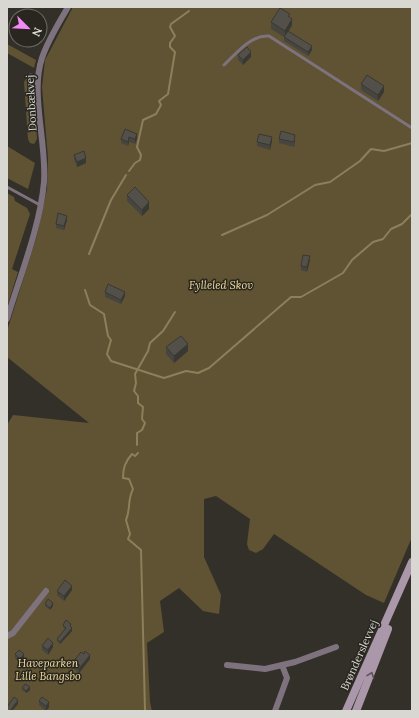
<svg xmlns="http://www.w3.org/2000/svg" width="419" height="718" font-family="Lora,serif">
	<rect width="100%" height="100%" fill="#323029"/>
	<!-- green -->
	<g fill="#5f5333">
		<path d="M73,7H412V537L384,603L366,595L274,534L263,549L256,553L249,550L247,544L250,519L216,496L204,499V557L221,595L219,614L203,611L179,588L160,601L164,632L147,643L150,702L152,711H7V425L13,415L89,423L7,357V331L37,235L47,189L48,158L42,87L45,60Z"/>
		<path d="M7,44L36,60L34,68L7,53Z"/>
		<path d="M30,73L33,74L37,139L34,144L30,143L28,139L24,82Z"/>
		<path d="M7,146L35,163L28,189L7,178Z"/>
		<path d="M7,193L14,197L15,201L27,208L30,214L12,269L18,272L7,307Z"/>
	</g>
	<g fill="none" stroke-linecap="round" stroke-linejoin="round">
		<!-- stream -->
		<g stroke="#8c7f5b" stroke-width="2">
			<path d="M129,171L135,163L140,160L141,155L137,147L143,120L156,114L161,105L159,101L168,94L175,52L170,47V43L175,36L170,27L171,24L189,11"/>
			<path d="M222,235L267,215L315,185L330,182L360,161L371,149L384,151L412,143"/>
			<path d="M89,254L111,200L126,175"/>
			<path d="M85,290L90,305L104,314L108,336L111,340L107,354L111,361L164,378L186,371L198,373L209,368L291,297H301L343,273L352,260L373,242L383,239L391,229L402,224L412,214"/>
			<path d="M137,445V433L142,430L145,423L142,419L143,407L138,403V396L134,391L136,383L135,374L148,351L150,343L163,331L175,312"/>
			<path d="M138,453L135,456L132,454C125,462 123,468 123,478L129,479L133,489C127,501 131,508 126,520L130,534L128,539L141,550L145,711"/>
		</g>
		<!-- service -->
		<g stroke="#7e727e" stroke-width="3">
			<path d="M224,65C237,53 250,35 269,36L412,128"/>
			<path d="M7,187L40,205"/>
		</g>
		<!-- minor -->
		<g stroke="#7e727e" stroke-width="6">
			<path d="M7,319C20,276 40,227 44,182C47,144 30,93 42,58C48,40 59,23 68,7"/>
			<path d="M7,636L13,633L46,591"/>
			<path d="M227,665L265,669L295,662L336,647"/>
			<path d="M275,711L287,678L282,665"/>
		</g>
		<!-- secondary -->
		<g stroke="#aa97aa" stroke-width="8">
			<path d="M346,711L412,562"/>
			<path d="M356,711L388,629"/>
		</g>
	</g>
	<!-- wall -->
	<g fill="#47453f">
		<path d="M290,17L292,25L288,32L312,50L308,56L284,41V37L271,29V22Z"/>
		<path d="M238,55L251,57L243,65L238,60Z"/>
		<path d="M361,84L384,92L378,101L361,90Z"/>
		<path d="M125,129L137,138L135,144L129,142L128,146L121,143V139Z"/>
		<path d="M279,139H295L294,147L279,143Z"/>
		<path d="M272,141L270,150L257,146V142Z"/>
		<path d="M74,155L86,163L77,167L74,159Z"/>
		<path d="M127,195L149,209L142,216L127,201Z"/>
		<path d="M67,220L64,230L56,228V224Z"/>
		<path d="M310,260L307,272L301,270V266Z"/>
		<path d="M105,292L125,296L121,304L105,297Z"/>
		<path d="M166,347L188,351L174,363L166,354Z"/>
		<path d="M72,590L64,601L57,595V591Z"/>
		<path d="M45,604L53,606L50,610L45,606Z"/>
		<path d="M63,625L71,627L72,631L60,644L57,641V639L65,629L63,627Z"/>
		<path d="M42,646L53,647L48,655L42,650Z"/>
		<path d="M15,654L24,659L20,663L15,658Z"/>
		<path d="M84,654L90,659L79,673L72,667V663Z"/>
		<path d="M22,688L30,690L26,693L22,690Z"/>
		<path d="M39,701L49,707L46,711L39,705Z"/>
	</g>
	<!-- shaded-wall -->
	<g fill="#3a3833">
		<path d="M292,19V25L285,37V31Z"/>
		<path d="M312,46V50L308,56V52Z"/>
		<path d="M251,52V57L243,65V60Z"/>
		<path d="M384,86V92L378,101V95Z"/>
		<path d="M137,134V138L135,144V139Z"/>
		<path d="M295,135V139L294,147V142Z"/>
		<path d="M129,137V142L128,146V142Z"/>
		<path d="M272,137V141L270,150V145Z"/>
		<path d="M86,158V163L77,167V162Z"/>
		<path d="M149,202V209L142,216V210Z"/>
		<path d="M67,216V220L64,230V226Z"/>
		<path d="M310,256V260L307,272V267Z"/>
		<path d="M125,292V296L121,304V300Z"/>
		<path d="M188,344V351L174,363V356Z"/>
		<path d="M72,586V590L64,601V596Z"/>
		<path d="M53,603V606L50,610V608Z"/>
		<path d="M72,628V631L60,644V642Z"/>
		<path d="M53,643V647L48,655V650Z"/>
		<path d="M24,654V659L20,663V659Z"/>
		<path d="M90,655V659L79,673V669Z"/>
		<path d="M30,687V690L26,693V691Z"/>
		<path d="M18,700V704L12,711H10Z"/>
		<path d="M49,702V707L46,711V706Z"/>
	</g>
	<!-- building -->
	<g fill="#535049" stroke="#3a3833">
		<path d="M280,8L290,14L288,16L292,19L285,31L271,22Z"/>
		<path d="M288,31L312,46L308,52L284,37Z"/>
		<path d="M247,47L251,52L243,60L238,55Z"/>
		<path d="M367,75L384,86L378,95L361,84Z"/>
		<path d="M125,129L137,134L135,139L129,137L128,142L121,139Z"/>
		<path d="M281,131L295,135L294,142L279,139Z"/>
		<path d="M259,134L272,137L270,145L257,142Z"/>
		<path d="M84,151L86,158L77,162L74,155Z"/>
		<path d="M135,187L149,202L142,210L127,195Z"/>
		<path d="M58,213L67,216L64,226L56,224Z"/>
		<path d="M303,255L310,256L307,267L301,266Z"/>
		<path d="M108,284L125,292L121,300L105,292Z"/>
		<path d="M181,336L188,344L174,356L166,347Z"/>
		<path d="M65,580L72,586L64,596L57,591Z"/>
		<path d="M48,599L53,603L50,608L45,604Z"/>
		<path d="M66,620L71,624L70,626L72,628L60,642L57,639L66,628L63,625Z"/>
		<path d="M48,638L53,643L48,650L42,646Z"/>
		<path d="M19,650L24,654L20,659L15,654Z"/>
		<path d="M85,651L90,655L79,669L72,663L81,652L84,654Z"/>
		<path d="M25,684L30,687L26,691L22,688Z"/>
		<path d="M14,697L18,700L10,711H7V707Z"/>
		<path d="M42,697L49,702L46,706L39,701Z"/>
	</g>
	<!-- one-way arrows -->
	<defs><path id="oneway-chevron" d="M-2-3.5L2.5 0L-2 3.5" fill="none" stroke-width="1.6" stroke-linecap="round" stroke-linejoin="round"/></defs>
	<use stroke="#5c5357" href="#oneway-chevron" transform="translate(371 675) rotate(-70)"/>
	<g text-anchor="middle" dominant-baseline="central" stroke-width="3" stroke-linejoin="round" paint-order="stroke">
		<!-- street labels -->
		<g font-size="11" fill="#d8d7d2" stroke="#28261f">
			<text transform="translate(31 103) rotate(-93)">Donbækvej</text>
			<text transform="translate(359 655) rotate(-66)">Brønderslevvej</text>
		</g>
		<!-- park labels -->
		<g font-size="11" font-style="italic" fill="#f2dc9e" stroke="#28261f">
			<text x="221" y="285">Fylleled Skov</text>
			<text x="48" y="663">Haveparken<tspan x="48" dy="13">Lille Bangsbo</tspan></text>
		</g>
	</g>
	<!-- border -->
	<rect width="419" height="718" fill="none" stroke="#d8d7d2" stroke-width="16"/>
	<!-- north arrow -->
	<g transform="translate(28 28) rotate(114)"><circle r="19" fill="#28261f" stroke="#6e6d67"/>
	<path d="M0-3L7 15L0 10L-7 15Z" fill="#f18af4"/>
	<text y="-6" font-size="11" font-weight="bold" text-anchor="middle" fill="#d8d7d2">N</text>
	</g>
</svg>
